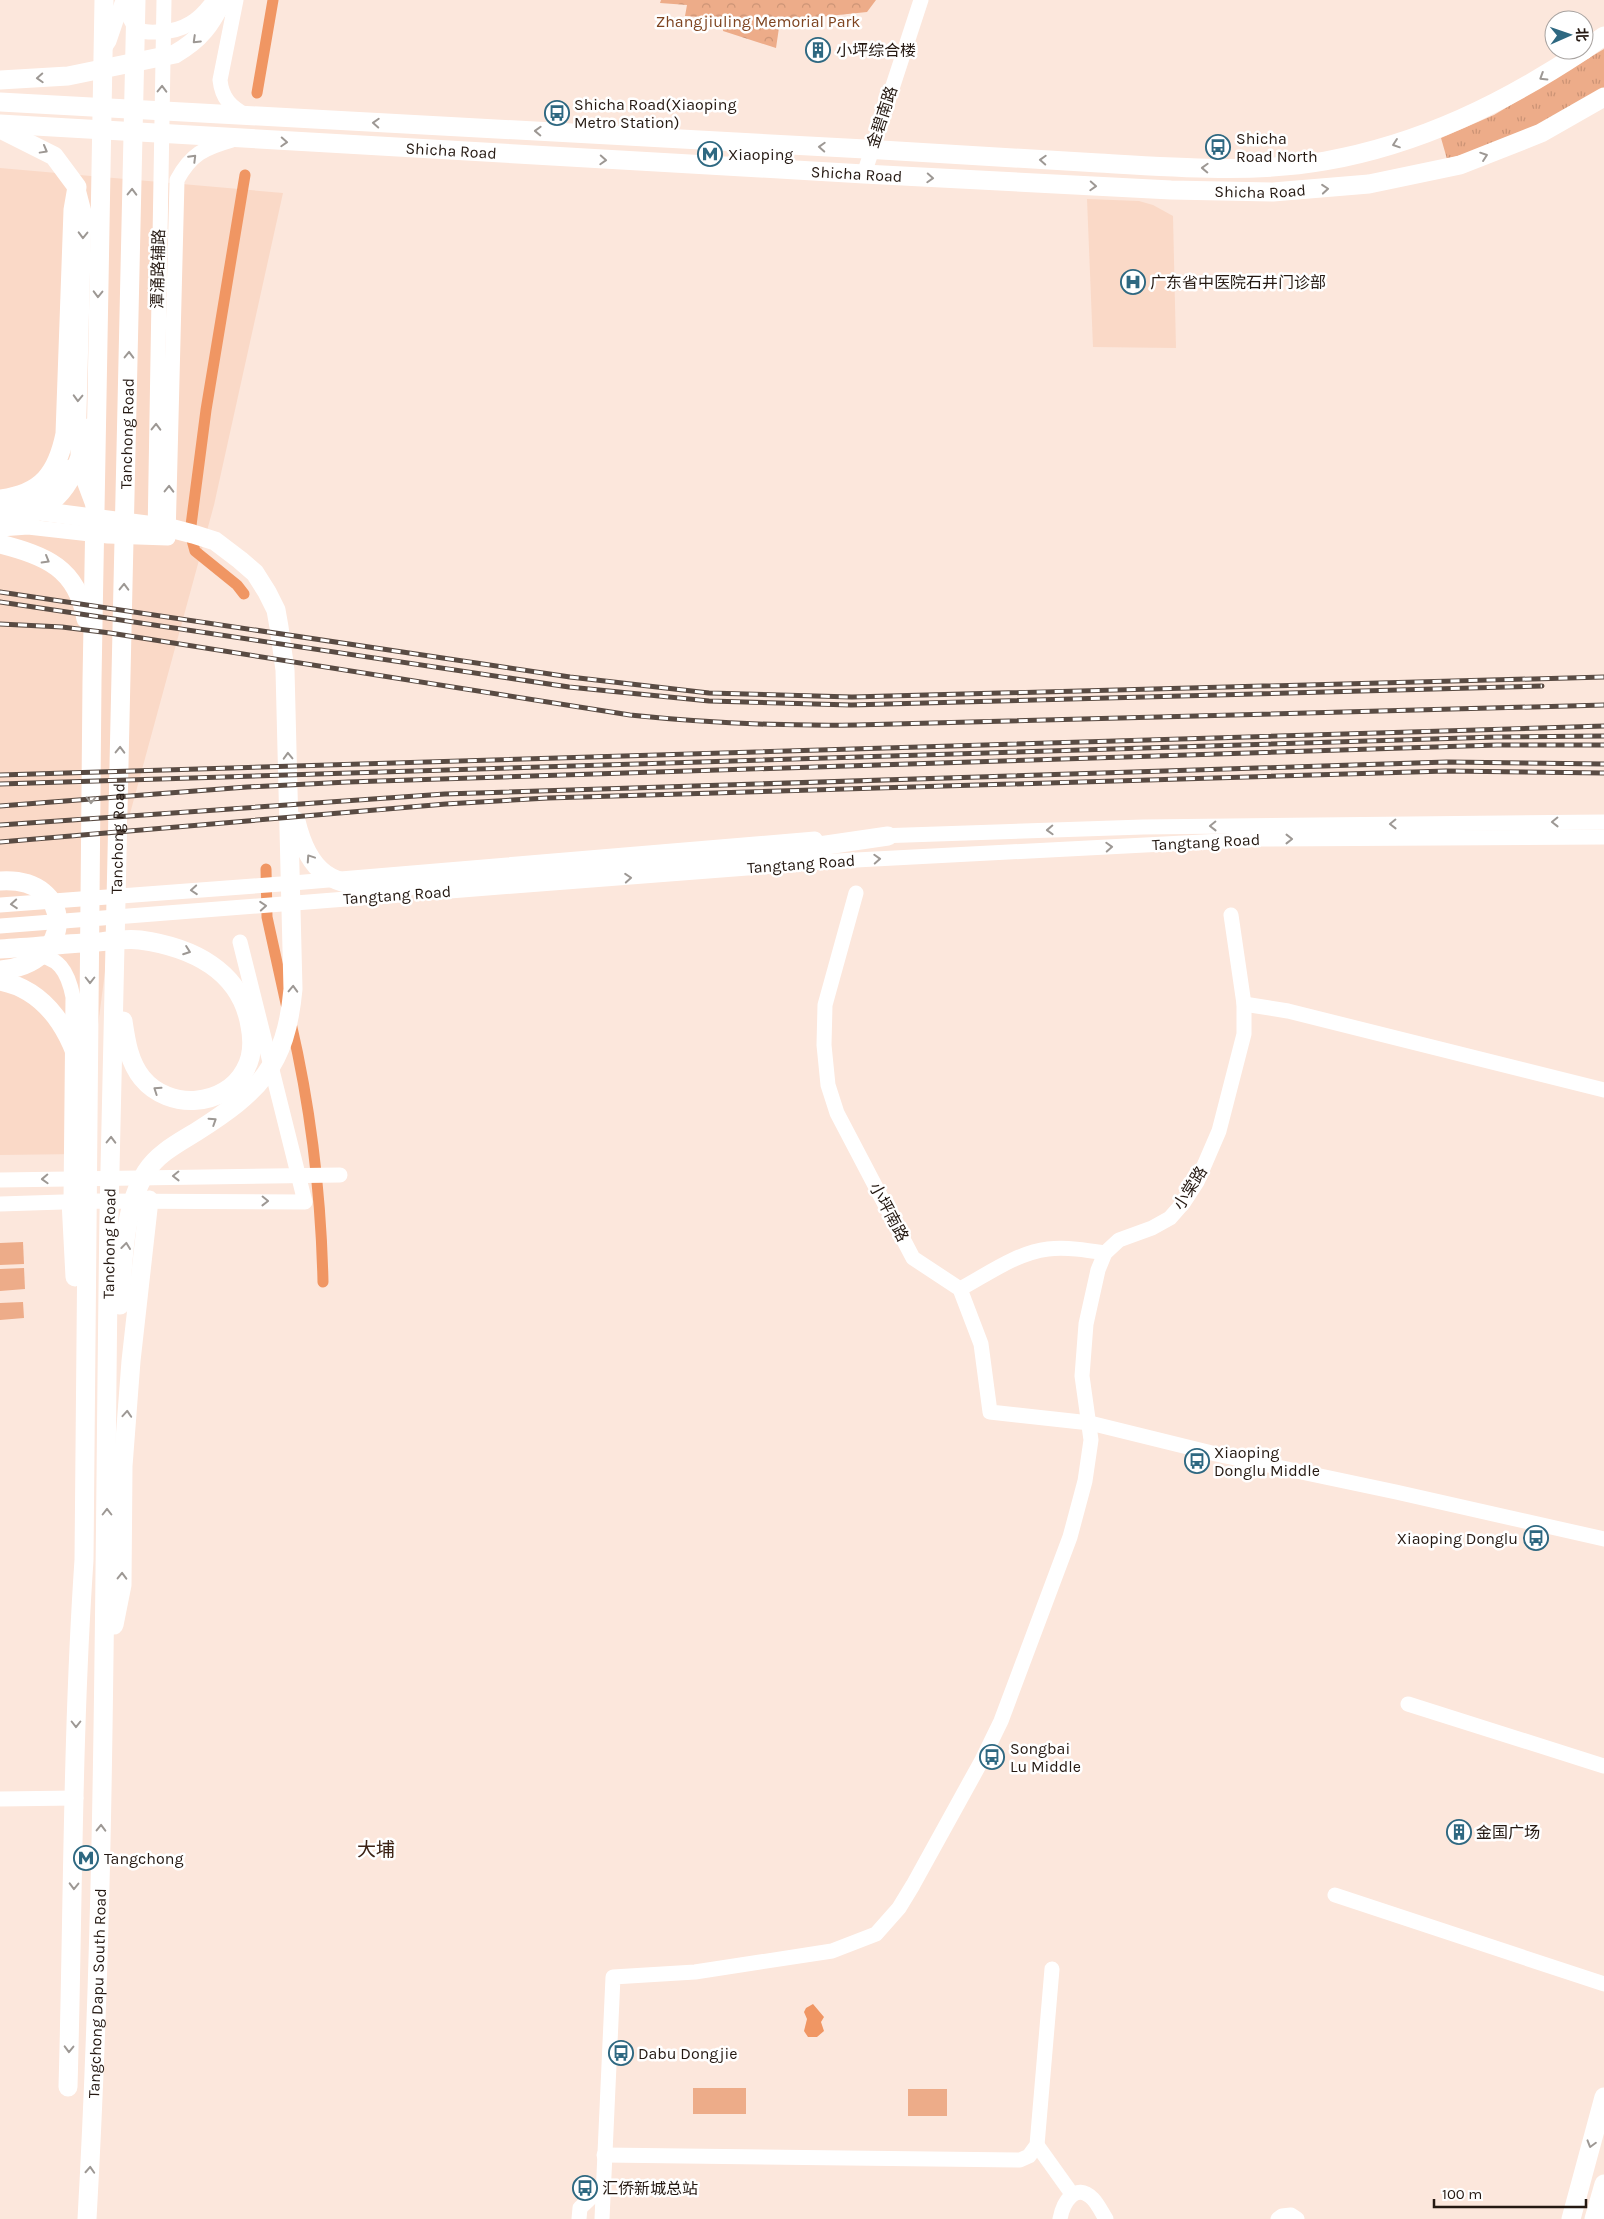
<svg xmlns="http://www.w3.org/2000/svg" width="1604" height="2219" font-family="Karla,'Noto Sans SC',sans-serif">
	<defs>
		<pattern id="grass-tufts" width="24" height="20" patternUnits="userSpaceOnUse" patternTransform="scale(1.25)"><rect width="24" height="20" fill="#edac89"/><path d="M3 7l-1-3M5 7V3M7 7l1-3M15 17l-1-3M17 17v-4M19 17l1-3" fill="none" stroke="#cb9375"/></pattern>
		<pattern id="park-crowns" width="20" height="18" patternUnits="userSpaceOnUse" patternTransform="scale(1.25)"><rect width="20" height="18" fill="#edac89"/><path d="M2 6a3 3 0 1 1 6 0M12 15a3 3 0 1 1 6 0" fill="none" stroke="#cb9375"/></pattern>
	</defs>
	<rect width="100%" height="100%" fill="#fce7dc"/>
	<!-- built -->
	<g fill="#fad9c7">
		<path d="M0,168L283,193L214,505L122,843L81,1154L0,1155Z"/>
		<path d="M1087,199L1139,201L1153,205L1173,216L1176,348L1093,347Z"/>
	</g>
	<!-- grass -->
	<path fill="url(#grass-tufts)" d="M1604,49V88C1557,120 1503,144 1447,159L1441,138L1494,115Z"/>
	<!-- park -->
	<path fill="url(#park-crowns)" d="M661,0H876L867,12L780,21L776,48L723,31L724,19L685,16L687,5L660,3Z"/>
	<!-- pitch -->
	<g fill="#edac89">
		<path d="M23,1242L24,1264L0,1265V1243Z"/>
		<path d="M24,1268L25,1289L0,1291V1269Z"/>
		<path d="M23,1302L24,1318L0,1320V1303Z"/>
		<rect x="693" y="2088" width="53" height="26"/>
		<rect x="908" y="2089" width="39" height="27"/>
	</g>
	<!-- water -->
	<path fill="#f09663" d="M813,2004L824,2017L821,2022L824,2031L817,2037H808L804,2031L807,2019L804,2012L806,2008Z"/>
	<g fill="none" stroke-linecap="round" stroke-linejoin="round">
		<!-- canal -->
		<g stroke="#f09663" stroke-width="11">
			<path d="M257,93L273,0"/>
			<path d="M244,594L237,585L195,551L190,533L206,410L245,175"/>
			<path d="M266,869L267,917L287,1008"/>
			<path d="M291,1023C311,1109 321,1194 323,1282"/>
		</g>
		<!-- minor -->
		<g stroke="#fff" stroke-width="15">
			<path d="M124,0C127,10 130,25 140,30C145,33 154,32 160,32C184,31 200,20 214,0"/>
			<path d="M236,0L220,80C222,99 231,107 247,116"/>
			<path d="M105,47L109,41L123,0"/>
			<path d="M864,174L921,0"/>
			<path d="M78,189L84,212L78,453L84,481L93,505"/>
			<path d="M14,512L56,483L70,467"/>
			<path d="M0,529L28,527L108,536L168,538L177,180C191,154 204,148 232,140"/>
			<path d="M155,536L164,0"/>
			<path d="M878,836L1143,827L1604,822"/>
			<path d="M437,892L837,861L1260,839L1604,837"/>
			<path d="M856,893L825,1005L824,1045L828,1085L837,1113L913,1258L960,1289L981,1344L990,1412L1090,1423L1216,1454L1396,1492L1604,1539"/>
			<path d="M0,905L281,884L815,839"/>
			<path d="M0,926L397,895"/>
			<path d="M31,955C59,955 68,972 73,997L71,1201"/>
			<path d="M1244,1004L1288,1011L1604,1090"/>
			<path d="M0,1180L340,1175"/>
			<path d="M0,1204L94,1201L305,1202L240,942"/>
			<path d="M960,1289C988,1274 1016,1253 1048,1249C1067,1247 1086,1250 1105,1253"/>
			<path d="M1408,1704L1604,1766"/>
			<path d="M0,1799L76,1798"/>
			<path d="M1335,1895L1604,1984"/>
			<path d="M1037,2145L1072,2194"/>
			<path d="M604,2155L1020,2160L1029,2156L1037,2145L1052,1969"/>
			<path d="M579,2219L580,2208L603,2186"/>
			<path d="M602,2219L613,1977L695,1972L832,1951L876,1934L899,1908L913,1885L982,1760L1001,1721L1070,1537L1085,1481L1091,1440L1082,1376L1086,1324L1098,1270L1105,1253L1119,1240L1152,1228L1170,1218L1184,1202L1197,1182L1219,1131L1244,1034V1004L1231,915"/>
			<path d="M1060,2219C1063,2203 1075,2181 1093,2199C1098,2204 1102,2213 1106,2219"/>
			<path d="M1278,2219L1282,2216L1291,2215L1297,2219"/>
		</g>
		<!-- major -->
		<g stroke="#fff" stroke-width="19">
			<path d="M1584,50L1604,36"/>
			<path d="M0,80L68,76L175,54C201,39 210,25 223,0"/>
			<path d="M0,102C288,118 577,133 865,149C943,154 1021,159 1099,163C1175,167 1251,174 1325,161C1421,144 1504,103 1584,50"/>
			<path id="s1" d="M0,124L864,174L1171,190L1273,192L1369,184L1460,165L1541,133L1604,97"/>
			<path d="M0,129L54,156L77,187L73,210L65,434C57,473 42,494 0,499"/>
			<path d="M0,506L170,528L193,534L215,541L240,560L255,573L267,592L276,610L279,627L285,670L293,989C286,1066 259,1092 196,1132C178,1143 157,1154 146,1172C123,1209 123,1263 120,1305"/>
			<path d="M0,522C57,515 77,480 88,428"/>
			<path d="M0,544C46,556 77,568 86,619"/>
			<path d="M296,821C309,875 332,886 384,888L785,851L888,836"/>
			<path d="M0,881C77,876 76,965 0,970"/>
			<path d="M0,949C33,947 65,944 98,942C111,941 127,938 140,940C191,947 241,970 250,1026C253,1041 253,1056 245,1070C225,1107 169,1111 142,1078C129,1062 126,1041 123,1021"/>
			<path d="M0,981C48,990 72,1034 83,1078"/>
			<path d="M71,1201L75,1277"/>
			<path d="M114,1625L122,1585L123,1466L131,1361L149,1200"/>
			<path d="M68,2087C73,1912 72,1736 84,1560L92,681L104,0"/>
			<path id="s2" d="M87,2219C106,1885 104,1550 109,1215C117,810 128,405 136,0"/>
			<path d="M1571,2219L1604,2097"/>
			<path d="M1594,2219L1604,2184"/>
		</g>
		<defs>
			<g id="rail">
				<path d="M0,592L570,677L709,693L852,697L1604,677"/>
				<path d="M0,602L569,687L709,701L851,705L1542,686"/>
				<path d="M0,624L62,627L110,633L630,715C706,723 780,726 856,725L1604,705"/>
				<path d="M0,775L1604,726"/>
				<path d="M0,784L1496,737L1604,736"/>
				<path d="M0,806L247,787L348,782L1497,745H1604"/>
				<path d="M0,825L445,794L1447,762L1604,764"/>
				<path d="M0,842L446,804L548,798L1446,771L1604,773"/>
			</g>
		</defs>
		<!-- rail casing -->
		<use href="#rail" stroke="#594b43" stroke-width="5"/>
		<!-- rail -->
		<use href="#rail" stroke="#fff" stroke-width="3" stroke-dasharray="9" stroke-linecap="butt"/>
	</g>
	<!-- one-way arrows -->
	<defs><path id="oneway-chevron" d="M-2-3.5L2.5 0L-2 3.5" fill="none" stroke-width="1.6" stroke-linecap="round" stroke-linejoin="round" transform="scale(1.25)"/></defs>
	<g stroke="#9d9894">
		<use href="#oneway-chevron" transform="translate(196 40) rotate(136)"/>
		<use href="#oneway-chevron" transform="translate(1543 77) rotate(148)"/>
		<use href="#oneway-chevron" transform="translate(40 78) rotate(177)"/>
		<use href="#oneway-chevron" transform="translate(162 89) rotate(-89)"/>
		<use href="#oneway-chevron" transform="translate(376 123) rotate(-177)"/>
		<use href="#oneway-chevron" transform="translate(538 131) rotate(-178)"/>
		<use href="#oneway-chevron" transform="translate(284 142) rotate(3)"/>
		<use href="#oneway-chevron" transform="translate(1396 144) rotate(161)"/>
		<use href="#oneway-chevron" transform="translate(822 147) rotate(-177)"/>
		<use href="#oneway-chevron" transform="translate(44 150) rotate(29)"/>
		<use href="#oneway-chevron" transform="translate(1484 156) rotate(-19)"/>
		<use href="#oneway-chevron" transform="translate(193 158) rotate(-45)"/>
		<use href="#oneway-chevron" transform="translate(603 160) rotate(3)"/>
		<use href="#oneway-chevron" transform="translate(1043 160) rotate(-177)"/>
		<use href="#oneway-chevron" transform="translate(1205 168) rotate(-178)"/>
		<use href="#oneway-chevron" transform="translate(930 178) rotate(3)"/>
		<use href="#oneway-chevron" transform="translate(1093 186) rotate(3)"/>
		<use href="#oneway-chevron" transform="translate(1325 189) rotate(-5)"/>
		<use href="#oneway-chevron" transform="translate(132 192) rotate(-89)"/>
		<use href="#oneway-chevron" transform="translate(83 235) rotate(91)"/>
		<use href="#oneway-chevron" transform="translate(98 294) rotate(91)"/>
		<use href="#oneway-chevron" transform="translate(129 355) rotate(-89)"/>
		<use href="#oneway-chevron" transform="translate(78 398) rotate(92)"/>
		<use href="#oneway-chevron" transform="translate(156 427) rotate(-89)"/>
		<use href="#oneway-chevron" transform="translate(169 489) rotate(-89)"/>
		<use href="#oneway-chevron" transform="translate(46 560) rotate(30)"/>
		<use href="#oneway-chevron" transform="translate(124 587) rotate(-89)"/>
		<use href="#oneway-chevron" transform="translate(120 750) rotate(-89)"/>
		<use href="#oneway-chevron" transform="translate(288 756) rotate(-92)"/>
		<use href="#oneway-chevron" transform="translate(91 800) rotate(90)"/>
		<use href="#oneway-chevron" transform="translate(1555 822) rotate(179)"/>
		<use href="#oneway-chevron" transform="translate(1393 824) rotate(179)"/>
		<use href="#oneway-chevron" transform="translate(1213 826) rotate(179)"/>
		<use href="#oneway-chevron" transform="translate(1050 830) rotate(178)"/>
		<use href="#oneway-chevron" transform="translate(1289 839)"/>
		<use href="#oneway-chevron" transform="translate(1109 847) rotate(-3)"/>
		<use href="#oneway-chevron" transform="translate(310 858) rotate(-124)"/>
		<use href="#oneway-chevron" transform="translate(877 859) rotate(-3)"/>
		<use href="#oneway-chevron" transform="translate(628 878) rotate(-4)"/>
		<use href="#oneway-chevron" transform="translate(194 890) rotate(176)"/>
		<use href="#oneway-chevron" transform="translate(14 904) rotate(176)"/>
		<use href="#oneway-chevron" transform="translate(263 906) rotate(-4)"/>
		<use href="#oneway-chevron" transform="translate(187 951) rotate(20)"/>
		<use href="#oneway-chevron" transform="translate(90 980) rotate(90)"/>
		<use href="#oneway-chevron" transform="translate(293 989) rotate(-88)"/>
		<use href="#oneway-chevron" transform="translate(157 1090) rotate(-146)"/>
		<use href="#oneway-chevron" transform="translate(213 1121) rotate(-33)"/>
		<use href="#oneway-chevron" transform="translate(111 1140) rotate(-89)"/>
		<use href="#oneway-chevron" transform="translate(176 1176) rotate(179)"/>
		<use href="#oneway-chevron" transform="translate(45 1179) rotate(178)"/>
		<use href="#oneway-chevron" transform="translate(265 1201) rotate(1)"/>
		<use href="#oneway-chevron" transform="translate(126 1246) rotate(-83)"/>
		<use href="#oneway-chevron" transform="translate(127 1414) rotate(-86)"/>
		<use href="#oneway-chevron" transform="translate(107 1512) rotate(-90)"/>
		<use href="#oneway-chevron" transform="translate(122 1576) rotate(-89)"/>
		<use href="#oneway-chevron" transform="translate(76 1724) rotate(90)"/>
		<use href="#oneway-chevron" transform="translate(101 1828) rotate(-89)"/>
		<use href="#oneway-chevron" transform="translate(74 1886) rotate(91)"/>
		<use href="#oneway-chevron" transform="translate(69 2049) rotate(91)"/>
		<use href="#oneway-chevron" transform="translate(1591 2144) rotate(106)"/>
		<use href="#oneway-chevron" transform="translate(90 2170) rotate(-87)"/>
	</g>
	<!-- icons -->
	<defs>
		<symbol id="building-ring" viewBox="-11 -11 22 22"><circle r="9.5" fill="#fff" stroke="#2e6881" stroke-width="1.5"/><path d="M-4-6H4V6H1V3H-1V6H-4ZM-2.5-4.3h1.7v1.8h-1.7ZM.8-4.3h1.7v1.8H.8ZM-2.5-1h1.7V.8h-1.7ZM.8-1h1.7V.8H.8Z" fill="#2e6881"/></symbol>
		<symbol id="bus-ring" viewBox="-11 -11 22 22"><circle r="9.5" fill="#fff" stroke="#2e6881" stroke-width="1.5"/><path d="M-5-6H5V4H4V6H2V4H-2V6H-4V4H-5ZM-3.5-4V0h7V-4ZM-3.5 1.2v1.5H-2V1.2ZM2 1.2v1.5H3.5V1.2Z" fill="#2e6881"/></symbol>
		<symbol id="metro-ring" viewBox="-11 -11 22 22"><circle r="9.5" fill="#fff" stroke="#2e6881" stroke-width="1.5"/><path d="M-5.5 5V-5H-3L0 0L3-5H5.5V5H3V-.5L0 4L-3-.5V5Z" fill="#2e6881"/></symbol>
		<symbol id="hospital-ring" viewBox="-11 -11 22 22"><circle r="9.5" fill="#fff" stroke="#2e6881" stroke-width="1.5"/><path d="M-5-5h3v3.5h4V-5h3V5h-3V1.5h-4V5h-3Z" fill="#2e6881"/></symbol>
	</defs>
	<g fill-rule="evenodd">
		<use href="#building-ring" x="804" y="36" width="28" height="28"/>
		<use href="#bus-ring" x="543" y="99" width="28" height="28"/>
		<use href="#bus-ring" x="1204" y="133" width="28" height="28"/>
		<use href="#metro-ring" x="696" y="140" width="28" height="28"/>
		<use href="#hospital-ring" x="1119" y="268" width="28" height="28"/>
		<use href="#bus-ring" x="1183" y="1447" width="28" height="28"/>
		<use href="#bus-ring" x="1522" y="1524" width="28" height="28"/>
		<use href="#bus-ring" x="978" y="1743" width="28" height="28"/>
		<use href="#building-ring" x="1445" y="1818" width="28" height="28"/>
		<use href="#metro-ring" x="72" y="1844" width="28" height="28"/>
		<use href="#bus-ring" x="607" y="2039" width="28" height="28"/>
		<use href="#bus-ring" x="571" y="2174" width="28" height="28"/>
	</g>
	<g text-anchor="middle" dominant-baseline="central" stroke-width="5" stroke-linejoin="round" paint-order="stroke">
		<!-- park labels -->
		<g font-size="16" fill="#7e4420" stroke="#fff">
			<text x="758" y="21">Zhangjiuling Memorial Park</text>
		</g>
		<!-- poi labels -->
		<g font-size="16" fill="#251912" stroke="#fff" text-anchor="start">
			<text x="836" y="50">小坪综合楼</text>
			<text x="574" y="104">Shicha Road(Xiaoping<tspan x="574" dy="18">Metro Station)</tspan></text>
			<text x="1236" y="138">Shicha<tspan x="1236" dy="18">Road North</tspan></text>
			<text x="728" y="154">Xiaoping</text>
			<text x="1150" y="282">广东省中医院石井门诊部</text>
			<text x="1214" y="1452">Xiaoping<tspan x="1214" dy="18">Donglu Middle</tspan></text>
			<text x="1518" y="1538" text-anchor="end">Xiaoping Donglu</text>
			<text x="1010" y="1748">Songbai<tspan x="1010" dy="18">Lu Middle</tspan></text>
			<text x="1476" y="1832">金国广场</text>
			<text x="104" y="1858">Tangchong</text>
			<text x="638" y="2053">Dabu Dongjie</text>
			<text x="602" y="2188">汇侨新城总站</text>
		</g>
		<!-- street labels -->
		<g font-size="16" fill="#251912" stroke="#fff">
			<text transform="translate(882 117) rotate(-72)">金碧南路</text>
			<text stroke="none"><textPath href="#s1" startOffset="452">Shicha Road</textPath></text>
			<text stroke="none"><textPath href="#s1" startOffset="858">Shicha Road</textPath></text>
			<text stroke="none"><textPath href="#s1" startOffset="1262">Shicha Road</textPath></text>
			<text transform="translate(158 269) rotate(-89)">潭涌路辅路</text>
			<text stroke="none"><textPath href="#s2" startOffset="1786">Tanchong Road</textPath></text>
			<text stroke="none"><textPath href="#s2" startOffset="1381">Tanchong Road</textPath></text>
			<text transform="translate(1206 842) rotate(-3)">Tangtang Road</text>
			<text transform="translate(801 864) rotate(-4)">Tangtang Road</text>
			<text transform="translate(397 895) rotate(-4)">Tangtang Road</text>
			<text transform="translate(1190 1188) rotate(-58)">小棠路</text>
			<text transform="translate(889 1212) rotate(62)">小坪南路</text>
			<text stroke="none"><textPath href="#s2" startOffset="976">Tanchong Road</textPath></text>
			<text stroke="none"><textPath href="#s2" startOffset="226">Tangchong Dapu South Road</textPath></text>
		</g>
		<!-- quarter labels -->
		<g font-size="19" fill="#3d2315" stroke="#fff">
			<text x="376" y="1850">大埔</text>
		</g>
	</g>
	<!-- north arrow -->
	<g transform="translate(1569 35) rotate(88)"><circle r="24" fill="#ffffff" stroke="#a8a3a0"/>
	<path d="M0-4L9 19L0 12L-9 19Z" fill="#2e6881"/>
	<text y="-8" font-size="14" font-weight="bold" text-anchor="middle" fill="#251912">北</text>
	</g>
	<!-- scale -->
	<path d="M1434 2199v8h152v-8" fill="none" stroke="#251912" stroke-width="2.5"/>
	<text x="1442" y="2199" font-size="15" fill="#251912" stroke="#ffffff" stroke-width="4" paint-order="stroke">100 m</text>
</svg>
